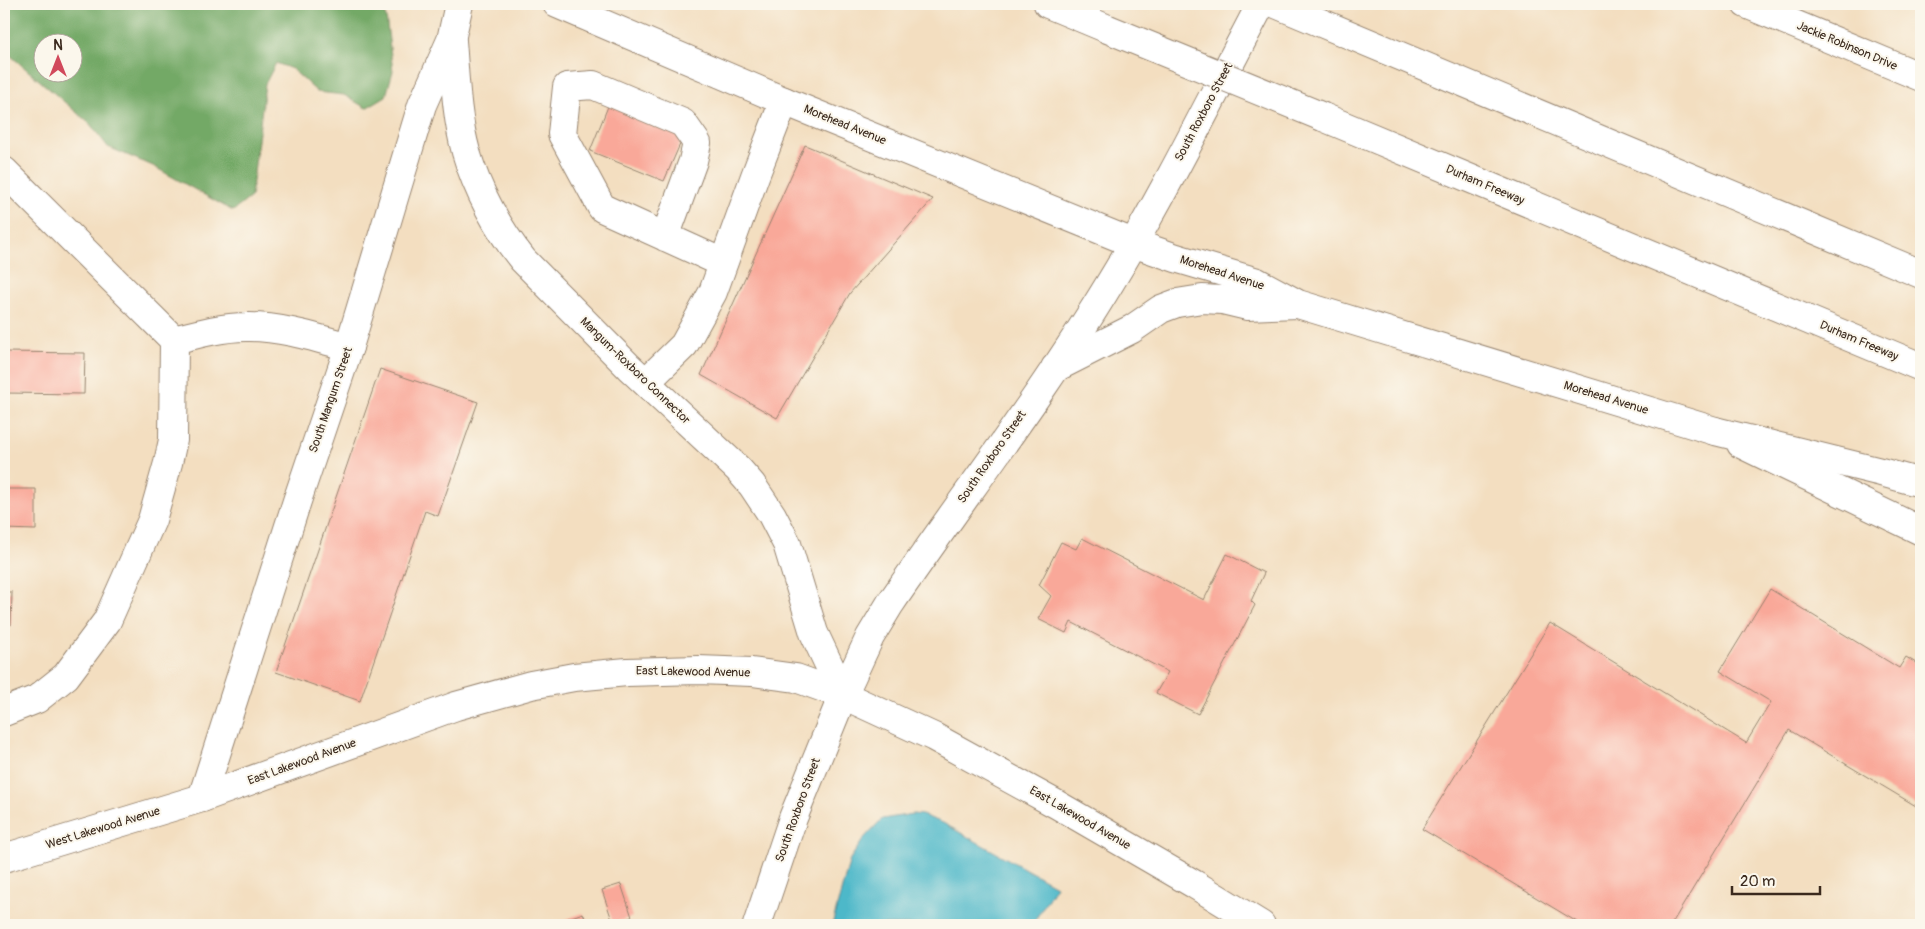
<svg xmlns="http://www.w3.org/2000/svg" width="1925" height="929" font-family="Pangolin,sans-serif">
	<rect width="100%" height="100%" fill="#fbf7ec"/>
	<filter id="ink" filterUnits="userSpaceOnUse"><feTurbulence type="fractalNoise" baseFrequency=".02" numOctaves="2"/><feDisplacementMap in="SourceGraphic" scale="10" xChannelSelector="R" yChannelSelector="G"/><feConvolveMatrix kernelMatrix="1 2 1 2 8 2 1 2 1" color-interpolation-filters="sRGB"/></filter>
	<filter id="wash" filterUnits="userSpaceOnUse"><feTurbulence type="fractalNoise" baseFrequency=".0096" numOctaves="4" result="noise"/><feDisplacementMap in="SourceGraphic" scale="20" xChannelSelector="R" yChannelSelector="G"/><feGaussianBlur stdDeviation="1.12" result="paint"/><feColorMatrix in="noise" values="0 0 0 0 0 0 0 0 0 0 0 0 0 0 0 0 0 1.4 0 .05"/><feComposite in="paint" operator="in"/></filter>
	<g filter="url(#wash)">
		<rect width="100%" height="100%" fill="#f3dec0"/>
		<!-- forest -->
		<path fill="#73a966" stroke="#576a42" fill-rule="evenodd" d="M4,4H381L386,17L393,71L386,96L366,108L344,95L317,92L292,69L276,63L265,84L251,197L233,211L153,166L108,147L90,124L4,50ZM42,42H72V72H42Z"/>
		<!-- water -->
		<path fill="#4db8c9" stroke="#447174" d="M913,814L922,815L943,823L1056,886L1032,925H832L850,859L865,837L882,819Z"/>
		<g id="blocks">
			<!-- building -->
			<g fill="#f9a899">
				<path d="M609,104L684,135L664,181L590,151Z"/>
				<path d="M805,145L933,199L850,293L777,418L701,375Z"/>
				<path d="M4,352L85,353L84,394L4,393Z"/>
				<path d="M380,369L478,402L438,516L425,511L360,701L276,672Z"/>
				<path d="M4,489H36V530L4,529Z"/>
				<path d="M1082,538L1204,600L1227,554L1264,573L1251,601L1255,605L1198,714L1156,693L1168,672L1071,622L1066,633L1038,619L1051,596L1039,585L1061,542L1076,549Z"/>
				<path d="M1770,589L1899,668L1906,657L1921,666V809L1789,730L1671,925H1582L1422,829L1550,623L1746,743L1771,702L1720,671Z"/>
				<path d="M4,592H12L11,625H4Z"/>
				<path d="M621,884L632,917L613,923L602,890Z"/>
				<path d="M583,913L588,925H568L566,919Z"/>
			</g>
		</g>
	</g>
	<g filter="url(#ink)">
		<use href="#blocks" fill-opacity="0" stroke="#97846f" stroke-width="1"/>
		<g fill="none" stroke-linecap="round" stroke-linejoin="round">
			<defs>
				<g id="minor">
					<path d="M4,171L174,340L173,440L168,463L152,520L107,621L66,676L37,699L4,712"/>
					<path d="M665,237L693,161L697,143L683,123L593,85L567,87L562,134L602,208L723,263"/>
					<path d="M174,340C197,334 222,327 246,327C279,326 317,338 349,347"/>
					<path d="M646,382L684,345L713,292L755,176L784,101"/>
					<path d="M1741,444L1921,531"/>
					<path d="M757,925L793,818L843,695"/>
				</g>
				<g id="major">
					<path d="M557,4L784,101L1133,243L1176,258L1257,282L1298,304L1715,431"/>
					<path d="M1746,4L1921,77"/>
					<path d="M452,41C455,77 456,116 466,152C477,190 498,229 523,260L629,367L738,469L752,485L772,515L787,544L814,633L843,695"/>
					<path d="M1055,368L1132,329L1161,309L1177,303L1202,299L1222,300L1247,306L1297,304"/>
					<path d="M843,695L870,637L890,604C963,497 1043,394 1110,283C1165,193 1212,97 1261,4"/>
					<path d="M202,798L297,501L349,347L422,105L451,40L459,4"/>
					<path d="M4,858L202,798L456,706L531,685L574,677L627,672L698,670L752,672L796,678L843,695L934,737L1056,804L1194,884L1261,925"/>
				</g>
				<g id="highway">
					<path d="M1048,4L1108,29"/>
					<path d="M1276,4L1921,274"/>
					<path d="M1323,117L1921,367"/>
					<path d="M1715,431L1881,472L1921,483"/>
				</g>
			</defs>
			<!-- minor casing -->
			<use href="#minor" stroke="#97846f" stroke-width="30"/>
			<!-- major casing -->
			<use href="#major" stroke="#97846f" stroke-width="30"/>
			<!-- highway casing -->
			<use href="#highway" stroke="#97846f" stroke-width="30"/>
			<!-- minor -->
			<use href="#minor" stroke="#fff" stroke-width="28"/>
			<!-- major -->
			<use href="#major" stroke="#fff" stroke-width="28"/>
			<!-- highway -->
			<use href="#highway" stroke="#fff" stroke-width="28"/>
			<defs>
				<path id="highway-bridge" d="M1108,29L1323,117"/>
			</defs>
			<!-- highway-bridge casing -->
			<use href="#highway-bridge" stroke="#97846f" stroke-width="30" stroke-linecap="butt"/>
			<!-- highway-bridge -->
			<use href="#highway-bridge" stroke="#fff" stroke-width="28"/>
		</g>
	</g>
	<g text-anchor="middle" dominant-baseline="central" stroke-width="4" stroke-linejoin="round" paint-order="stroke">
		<!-- street labels -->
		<g font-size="12" fill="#3b2a1e" stroke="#fbf7ec">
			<text transform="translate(1847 46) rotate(23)">Jackie Robinson Drive</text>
			<text transform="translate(1204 112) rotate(-62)">South Roxboro Street</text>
			<text transform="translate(845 125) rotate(22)">Morehead Avenue</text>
			<text transform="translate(1485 185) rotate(23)">Durham Freeway</text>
			<text transform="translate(1222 273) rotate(18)">Morehead Avenue</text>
			<text transform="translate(1859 341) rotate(23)">Durham Freeway</text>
			<text transform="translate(635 371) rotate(44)">Mangum-Roxboro Connector</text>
			<text transform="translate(1606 398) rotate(17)">Morehead Avenue</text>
			<text transform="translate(331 400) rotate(-71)">South Mangum Street</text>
			<text transform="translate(992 457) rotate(-55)">South Roxboro Street</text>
			<text transform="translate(693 672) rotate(1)">East Lakewood Avenue</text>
			<text transform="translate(302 762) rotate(-20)">East Lakewood Avenue</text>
			<text transform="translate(798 810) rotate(-70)">South Roxboro Street</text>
			<text transform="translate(1080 818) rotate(30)">East Lakewood Avenue</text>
			<text transform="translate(103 828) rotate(-17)">West Lakewood Avenue</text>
		</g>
	</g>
	<!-- margin -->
	<rect width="1925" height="929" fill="none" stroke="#fbf7ec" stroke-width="20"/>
	<!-- north arrow -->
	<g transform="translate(58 58)"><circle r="24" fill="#fbf7ec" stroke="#aea59a"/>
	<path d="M0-4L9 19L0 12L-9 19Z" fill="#d1495b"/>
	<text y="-8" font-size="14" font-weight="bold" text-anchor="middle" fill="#3b2a1e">N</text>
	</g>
	<!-- scale -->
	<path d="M1732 886v8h88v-8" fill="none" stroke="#3b2a1e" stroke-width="2.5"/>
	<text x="1740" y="886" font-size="15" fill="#3b2a1e" stroke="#fbf7ec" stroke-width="4" paint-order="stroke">20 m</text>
</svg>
